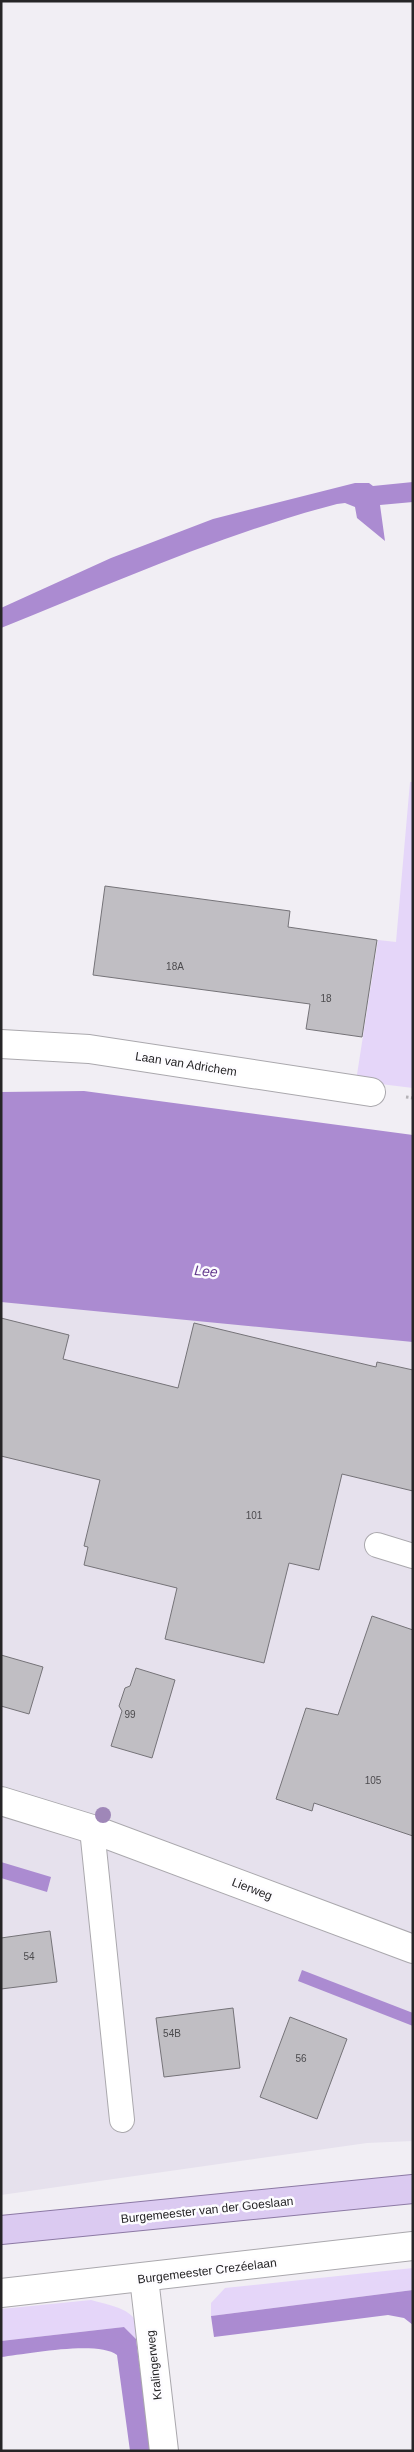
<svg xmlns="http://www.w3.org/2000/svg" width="414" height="2452" font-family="Arial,sans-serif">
	<rect width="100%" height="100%" fill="#f1eef4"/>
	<!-- built -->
	<path fill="#e6e1ed" d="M1,1209L413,1278V2141L367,2143L1,2195Z"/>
	<!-- green -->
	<g fill="#e5d6f9">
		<path d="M410,782H413V1088L356,1081L378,940L396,942Z"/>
		<path d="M413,2268V2290L211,2316V2303L225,2288Z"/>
		<path d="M91,2300C127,2310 139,2309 143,2350H137L136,2339L124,2327L1,2341V2309Z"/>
	</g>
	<!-- water -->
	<g fill="#ab8bd1">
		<path d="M413,482V502L380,505L385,541L357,518L355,507L345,503L337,504C222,534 111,584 1,628V608L111,558L213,519L355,483H369L373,486Z"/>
		<path d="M84,1091L413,1135V1342L1,1302V1092Z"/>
		<path d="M1,1862L51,1877L47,1892L1,1878Z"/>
		<path d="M302,1970L413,2013V2026L298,1981Z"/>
		<path d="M413,2290V2325L404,2318L388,2315L214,2337L211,2316Z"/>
		<path d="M124,2327L136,2339L151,2451H130L117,2355C98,2340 26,2354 1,2357V2341Z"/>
	</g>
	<!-- building -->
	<g fill="#c0bec3" stroke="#757378">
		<path d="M105,886L290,911L288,927L377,940L362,1037L306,1029L310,1004L93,975Z"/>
		<path d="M1,1318L69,1335L63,1359L178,1388L194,1323L376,1367L377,1362L413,1370V1491L342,1474L319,1570L289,1563L264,1663L165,1639L177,1588L84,1565L88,1547L84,1546L100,1480L1,1456Z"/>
		<path d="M372,1616L413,1630V1836L314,1803L312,1811L276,1799L306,1708L338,1715Z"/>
		<path d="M1,1655L43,1667L29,1714L1,1706Z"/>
		<path d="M136,1668L175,1680L152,1758L111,1746L122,1711L119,1706L125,1688L130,1686Z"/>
		<path d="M50,1931L57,1982L1,1989V1938Z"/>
		<path d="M233,2008L240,2068L164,2077L156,2018Z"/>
		<path d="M290,2017L347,2039L317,2119L260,2097Z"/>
	</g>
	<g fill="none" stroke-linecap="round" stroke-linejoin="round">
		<defs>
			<g id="service">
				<path d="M377,1545L413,1556"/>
				<path d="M92,1829L122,2120"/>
			</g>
			<g id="minor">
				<path d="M1,1044L89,1049L371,1092"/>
				<path d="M144,2278L164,2451"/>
				<path d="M1,2293L413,2246"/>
			</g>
			<path id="tertiary" d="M1,1801L92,1829L413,1949"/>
			<path id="primary" d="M1,2230L413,2189"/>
		</defs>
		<!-- service casing -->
		<use href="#service" stroke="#aaa8ad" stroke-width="26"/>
		<!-- minor casing -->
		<use href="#minor" stroke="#aaa8ad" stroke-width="30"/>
		<!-- tertiary casing -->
		<use href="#tertiary" stroke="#aaa8ad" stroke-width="30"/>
		<!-- primary casing -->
		<use href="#primary" stroke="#8c79a4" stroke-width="30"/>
		<!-- path -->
		<path stroke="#b4b2b6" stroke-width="3" stroke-dasharray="2.5 2.5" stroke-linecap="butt" d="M406,1097L413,1098"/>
		<!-- service -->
		<use href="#service" stroke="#fff" stroke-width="24"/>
		<!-- minor -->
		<use href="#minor" stroke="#fff" stroke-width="28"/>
		<!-- tertiary -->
		<use href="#tertiary" stroke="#fff" stroke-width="28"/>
		<!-- primary -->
		<use href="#primary" stroke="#dbcaf1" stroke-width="28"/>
	</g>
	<!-- trees -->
	<circle fill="#9f87b8" cx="103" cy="1815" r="8"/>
	<g text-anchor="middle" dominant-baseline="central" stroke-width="5" stroke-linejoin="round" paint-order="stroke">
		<!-- number labels -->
		<g font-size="10" fill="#4c4b4e">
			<text x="175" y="966">18A</text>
			<text x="326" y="998">18</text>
			<text x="254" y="1515">101</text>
			<text x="130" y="1714">99</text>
			<text x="373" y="1780">105</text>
			<text x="29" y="1956">54</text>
			<text x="172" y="2033">54B</text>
			<text x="301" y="2058">56</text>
		</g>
		<!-- street labels -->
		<g font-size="12" fill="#262527" stroke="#fdfcff">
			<text transform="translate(186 1064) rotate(9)">Laan van Adrichem</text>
			<text transform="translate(252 1889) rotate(21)">Lierweg</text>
			<text transform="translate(207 2210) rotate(-6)">Burgemeester van der Goeslaan</text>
			<text transform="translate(207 2271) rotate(-7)">Burgemeester Crezéelaan</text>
			<text transform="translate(154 2365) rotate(-96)">Kralingerweg</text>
		</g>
		<!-- water labels -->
		<g font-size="14" font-style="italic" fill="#643a8e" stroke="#fdfcff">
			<text transform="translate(206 1271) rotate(5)">Lee</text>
		</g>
	</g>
	<!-- border -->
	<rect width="414" height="2452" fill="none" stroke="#262527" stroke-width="5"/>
</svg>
